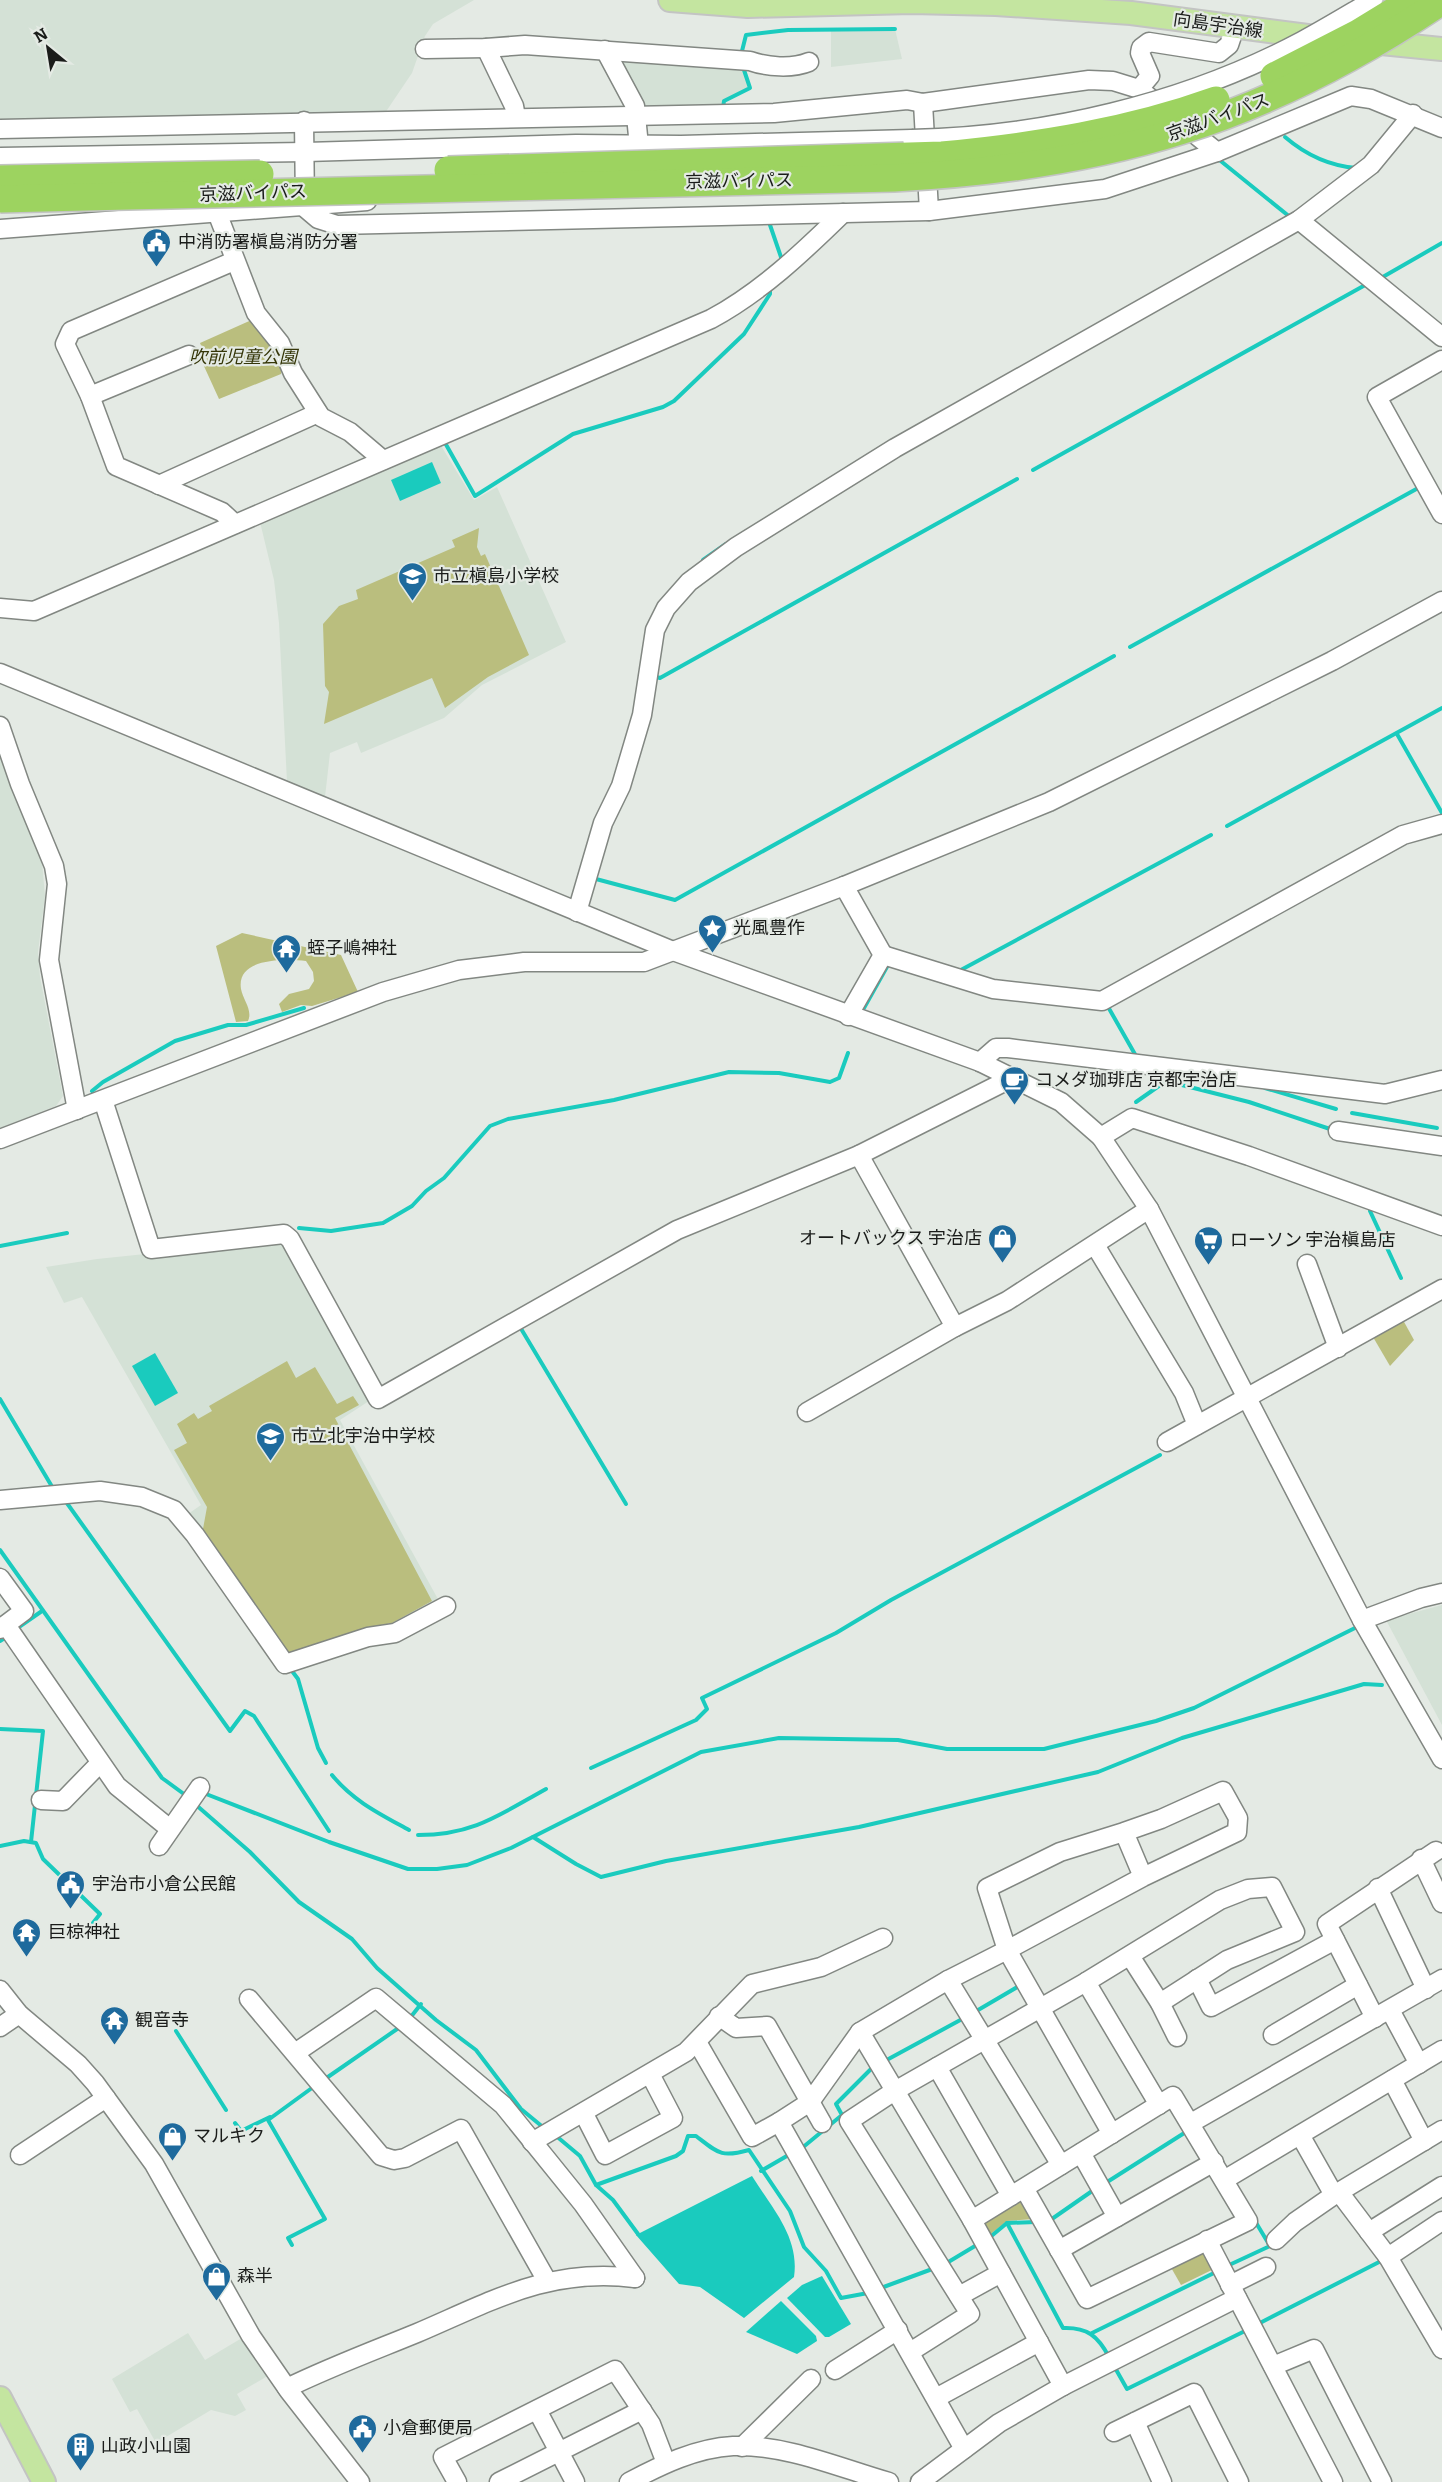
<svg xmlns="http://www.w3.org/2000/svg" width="1442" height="2482" font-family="Bitter,'Noto Sans JP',serif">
	<rect width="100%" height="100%" fill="#e4eae4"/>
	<!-- built -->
	<g fill="#d4e1d6">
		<path d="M0,0H474L433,24L425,36L412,73L385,113L0,122Z"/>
		<path d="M895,29L902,59L831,67V30Z"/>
		<path d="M617,57L743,66L750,88L724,101L723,108L641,107Z"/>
		<path d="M440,444L474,500L497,487L566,642L482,685L444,718L361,753L357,742L330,753L325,797L287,782L279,623L274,580L260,522Z"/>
		<path d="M0,756L42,862L45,896L38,952L40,977L63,1096L56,1106L0,1128Z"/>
		<path d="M279,1240L286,1242L369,1401L340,1420L439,1601L395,1627L287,1660L188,1514L201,1505L82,1297L64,1303L46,1267L97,1259Z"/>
		<path d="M1442,1605V1725L1386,1620Z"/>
		<path d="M188,2333L205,2360L247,2335L271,2374L237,2394L246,2410L235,2416L211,2410L156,2443L137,2409L130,2412L112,2379Z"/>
	</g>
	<!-- green -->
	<g fill="#babe7e">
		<path d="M256,318L283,363L281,374L219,399L203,364L208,362L200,343Z"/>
		<path d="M479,528L477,547L481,556L485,554L529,655L488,677L445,708L432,678L324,724L329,692L325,686L323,624L339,606L358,599L356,590L455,547L452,540Z"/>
		<path d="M242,933L341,955L358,992L312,1006L301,1005L282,1012L279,1004L289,994L309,989L314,981L313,972L306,961C286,959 236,957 241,989C243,1000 253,1010 248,1021L236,1022L216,946Z"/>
		<path d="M1403,1320L1414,1340L1390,1366L1373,1337Z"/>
		<path d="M287,1361L296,1378L315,1367L337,1404L353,1396L359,1405L335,1418L432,1601L392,1623L365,1628L289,1653L203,1529L207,1507L174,1450L187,1443L177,1424L194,1413L198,1419L212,1411L209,1406Z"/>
		<path d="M1017,2198L1023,2201L1034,2219L1007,2221L987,2237L982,2219Z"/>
		<path d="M1207,2251L1216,2268L1181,2285L1169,2264Z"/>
	</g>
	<!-- water -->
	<g fill="#1acbbe">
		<path d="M432,462L441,483L400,501L391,480Z"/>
		<path d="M155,1353L178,1393L155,1406L132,1366Z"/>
		<path d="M752,2176C771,2207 800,2237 794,2277L744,2318L700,2287L679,2284L636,2235Z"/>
		<path d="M822,2276L851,2324L829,2337H825L787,2298L802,2285Z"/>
		<path d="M781,2301L816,2336L817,2341L797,2354L746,2332Z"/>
	</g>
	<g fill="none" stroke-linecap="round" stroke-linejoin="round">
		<!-- stream -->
		<g stroke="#1acbbe" stroke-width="4">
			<path d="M741,55L746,35L788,30L895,29"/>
			<path d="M723,108L724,101L750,88L743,67"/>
			<path d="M1285,137C1306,155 1328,166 1357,168"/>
			<path d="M1217,158L1290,217"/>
			<path d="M769,222L782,260"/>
			<path d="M1381,278L1442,243"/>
			<path d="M444,441L475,496L573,434L663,407L674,401L744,334L770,294V289"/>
			<path d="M1033,470L1367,284"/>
			<path d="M703,560L726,544"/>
			<path d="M1130,647L1420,487"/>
			<path d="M653,676L660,678L1017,479"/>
			<path d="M1397,734L1442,813"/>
			<path d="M1227,826L1442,708"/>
			<path d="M596,879L675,900L1114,656"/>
			<path d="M959,971L1211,835"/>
			<path d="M1107,1005L1136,1056"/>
			<path d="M864,1008L888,965"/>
			<path d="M1161,1077L1166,1081L1249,1102L1330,1129"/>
			<path d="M1265,1088L1336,1109"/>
			<path d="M92,1091L103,1082L175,1041L228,1025H246L304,1008"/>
			<path d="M1136,1102L1166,1081"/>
			<path d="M1352,1113L1437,1128"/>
			<path d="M1370,1211L1401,1278"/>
			<path d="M299,1228L331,1231L383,1223L412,1206L426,1191L444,1178L490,1126L508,1119L614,1100L729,1072L779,1073L830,1082L839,1078L848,1053"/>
			<path d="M0,1246L67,1233"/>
			<path d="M520,1327L626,1504"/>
			<path d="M0,1399L54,1490"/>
			<path d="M64,1499L230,1731L245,1711L254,1716L329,1831"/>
			<path d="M0,1550L162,1778L188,1797"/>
			<path d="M16,1629L42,1611"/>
			<path d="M0,1641L8,1636"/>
			<path d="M292,1671L298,1679L318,1748L326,1763"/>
			<path d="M0,1729L43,1731L31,1842"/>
			<path d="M591,1768L696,1720L707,1709L702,1698L836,1633L891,1600L1160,1455"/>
			<path d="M332,1775C353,1801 380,1814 409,1830"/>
			<path d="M201,1792L329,1842L408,1869H437L467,1865L511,1848L701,1752L779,1738L898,1740L947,1749H1044L1156,1721L1194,1708L1359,1626"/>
			<path d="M195,1804L250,1852L299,1902L352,1939L377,1968L436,2020L476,2050L521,2109L544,2128"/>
			<path d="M418,1835C473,1835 499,1815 546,1789"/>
			<path d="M533,1837L576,1864L601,1877L666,1861L859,1827L1098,1772L1182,1738L1364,1684L1382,1685"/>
			<path d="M0,1846L24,1841L36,1843L43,1859L100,1914L89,1928"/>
			<path d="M973,2013L1019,1986"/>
			<path d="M410,2018L421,2004"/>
			<path d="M176,2031L226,2110"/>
			<path d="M883,2062L964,2018"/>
			<path d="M325,2079L400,2027"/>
			<path d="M235,2123L241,2131L270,2117"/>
			<path d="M555,2135L580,2156L596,2185L676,2156L683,2151L688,2136H696C718,2153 721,2158 749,2150L790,2211L804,2247L826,2271L841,2298L868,2293"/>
			<path d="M802,2148L842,2115L836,2104L874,2066"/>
			<path d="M761,2171L792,2153"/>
			<path d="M1104,2184L1189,2130"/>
			<path d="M596,2185L613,2200L638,2234"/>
			<path d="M1049,2221L1095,2189"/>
			<path d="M1007,2223L1063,2328C1087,2327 1098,2336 1109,2357"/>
			<path d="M989,2238L1007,2223L1036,2222"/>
			<path d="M292,2245L288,2238L325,2219L268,2120L316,2085"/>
			<path d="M945,2264L980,2243"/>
			<path d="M1227,2266L1270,2246L1255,2221"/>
			<path d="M881,2288L935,2268"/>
			<path d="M1256,2325L1383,2260"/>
			<path d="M1092,2333L1218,2271"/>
			<path d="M1114,2366L1127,2389L1247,2330"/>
		</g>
		<defs>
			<g id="minor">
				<path d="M486,48L514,106L516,117"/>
				<path d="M425,49L486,48L525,45L750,61C767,67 792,69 809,62"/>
				<path d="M605,50L635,106L639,146"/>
				<path d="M1139,89L1150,76L1140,53L1141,48L1149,42L1219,53L1229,45L1235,27"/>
				<path d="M923,103L929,211"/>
				<path d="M304,121L305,208L318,219L337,225L929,211L1105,189L1217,152L1351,96L1371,99L1442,128"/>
				<path d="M0,129L774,113L907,100L923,103L1089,80L1113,81L1139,89L1217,152"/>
				<path d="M0,157L306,152L576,144L681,145L912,139"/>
				<path d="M216,210L256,313L280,343L293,373L321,417L350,432L383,460"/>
				<path d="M1299,220L1442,337"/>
				<path d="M0,229L367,201"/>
				<path d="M234,261L71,331L65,344L90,396L116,466L222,512L235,524"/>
				<path d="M1442,360L1377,397L1442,514"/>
				<path d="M90,396L189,355"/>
				<path d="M159,485L318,413"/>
				<path d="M0,608L34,611L711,319C761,292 802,253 843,213"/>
				<path d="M0,673L673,951L980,1062L1061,1102L1101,1137L1132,1118L1249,1156L1442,1226"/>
				<path d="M0,726L20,784L54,866L57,884L49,960L77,1110"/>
				<path d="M844,886L883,955L848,1016"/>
				<path d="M577,912L603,823L621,786L642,715L655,630L666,608L689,582L736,547L895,448L1299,220L1371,165L1413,114"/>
				<path d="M883,955L993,989L1102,1001L1403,835L1442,824"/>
				<path d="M980,1062L996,1048H1008L1385,1094L1442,1080"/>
				<path d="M103,1100L151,1249L284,1234L290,1239L378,1399L677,1230L859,1155L1012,1078"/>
				<path d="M1338,1131L1442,1146"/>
				<path d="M1101,1137L1149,1209L1362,1620L1442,1759"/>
				<path d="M0,1139L383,992L459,970L524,962H644L673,951L844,886L1049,802L1332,661L1442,601"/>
				<path d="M859,1155L955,1327"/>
				<path d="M1095,1245L1184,1393L1197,1425"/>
				<path d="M1307,1264L1338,1348"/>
				<path d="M807,1412L955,1327L1007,1301L1149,1209"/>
				<path d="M1167,1442L1442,1289"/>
				<path d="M0,1500L100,1491L142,1497L174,1510L195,1535L285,1664L368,1637L395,1633L446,1606"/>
				<path d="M0,1578L24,1611L0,1629"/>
				<path d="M1362,1620L1421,1598L1442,1593"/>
				<path d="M6,1625L117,1786L170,1829"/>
				<path d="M41,1800L63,1801L100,1763"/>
				<path d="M1124,1832L1161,1819L1223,1791L1238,1818L1237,1832L1143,1877L1007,1950L987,1888L1060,1852L1124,1832L1143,1877"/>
				<path d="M159,1846L200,1787"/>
				<path d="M1421,1859L1442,1903"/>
				<path d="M1378,1888L1426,1989"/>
				<path d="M1130,1956L1160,2003L1177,2037"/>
				<path d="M1197,1979L1211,2007L1335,1940"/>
				<path d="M948,1980L1061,2165"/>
				<path d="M1086,1982L1159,2105"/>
				<path d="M0,1990L19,2014L78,2064L95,2083L154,2164L251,2336L289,2391L360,2482"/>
				<path d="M249,1999L381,2156L394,2160L405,2158L461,2129L547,2281"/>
				<path d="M1390,2010L1419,2064"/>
				<path d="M719,2016L736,2028L767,2026L822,2123"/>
				<path d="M1375,2018L1327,1924L1436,1851"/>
				<path d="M0,2027L19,2014"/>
				<path d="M860,2032L972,2220L1063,2386"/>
				<path d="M1273,2035L1358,1985"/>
				<path d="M697,2042L752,2137L779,2122"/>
				<path d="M295,2053L376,1998L503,2105L583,2204L635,2278"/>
				<path d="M937,2067L1011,2196"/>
				<path d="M1392,2080L1424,2141"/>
				<path d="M584,2114L605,2155L673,2118L650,2074"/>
				<path d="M1191,2123L1442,1979"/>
				<path d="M1300,2135L1334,2195L1442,2130"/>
				<path d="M532,2142L686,2052L752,1984L821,1967L883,1938"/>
				<path d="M1081,2153L1117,2217"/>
				<path d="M20,2155L106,2098"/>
				<path d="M1224,2180L1442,2050"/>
				<path d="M1339,2192L1388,2257L1442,2349"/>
				<path d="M972,2220C1039,2179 1106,2137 1173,2096L1248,2221L1087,2299L1024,2188"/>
				<path d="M1369,2232L1442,2186"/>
				<path d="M1207,2240L1333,2482"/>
				<path d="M1276,2240L1295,2222L1334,2195"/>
				<path d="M1059,2250L1214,2162"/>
				<path d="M1388,2257L1442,2221"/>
				<path d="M1230,2285L1266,2267"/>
				<path d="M959,2296L1001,2273"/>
				<path d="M910,2352L970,2314L849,2121L893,2092L1086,1982L1220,1900L1248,1889L1272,1887L1295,1932L1227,1960L1160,2003"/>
				<path d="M1273,2366L1314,2349L1382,2482"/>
				<path d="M835,2370L898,2330"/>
				<path d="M287,2388C330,2367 373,2351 417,2333C492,2301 550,2267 635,2278"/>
				<path d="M936,2398L1039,2342"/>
				<path d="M537,2410L575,2482"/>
				<path d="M1135,2422L1162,2482"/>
				<path d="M1114,2432L1194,2393L1239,2482"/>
				<path d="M742,2447L811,2379"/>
				<path d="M964,2449L779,2122L810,2102L860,2032L948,1980L1007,1950L1112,2134"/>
				<path d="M457,2482L443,2457L615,2370L651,2424L666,2463"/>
				<path d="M499,2482L642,2410"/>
				<path d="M629,2482C661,2465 696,2448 733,2446C785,2444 840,2468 889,2482"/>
				<path d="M920,2482L999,2423L1063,2386L1237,2298"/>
			</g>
			<g id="major">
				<path d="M670,0L748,6L912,2L996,4L1131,13L1323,38"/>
				<path d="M1371,42L1442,49"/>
				<path d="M0,2398L44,2482"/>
			</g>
		</defs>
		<!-- minor casing -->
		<use href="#minor" stroke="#828782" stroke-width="21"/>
		<!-- major casing -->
		<use href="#major" stroke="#c3c4c3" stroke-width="26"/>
		<!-- minor -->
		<use href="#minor" stroke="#fff" stroke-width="18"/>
		<!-- major -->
		<use href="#major" stroke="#c4e5a0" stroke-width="22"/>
		<defs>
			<path id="minor-bridge" d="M912,139C1045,136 1183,104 1302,41C1326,28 1349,14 1373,0"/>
			<g id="highway-bridge">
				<path d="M1274,76L1358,33L1412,0"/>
				<path d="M448,170L942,155C1036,146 1127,132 1216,100"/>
				<path d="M0,179L260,174"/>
				<path d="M0,199L894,178C1108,167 1263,122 1442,1"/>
			</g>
		</defs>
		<!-- minor-bridge casing -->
		<use href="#minor-bridge" stroke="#828782" stroke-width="21" stroke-linecap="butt"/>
		<!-- highway-bridge casing -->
		<use href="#highway-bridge" stroke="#c3c4c3" stroke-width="30" stroke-linecap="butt"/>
		<!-- minor-bridge -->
		<use href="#minor-bridge" stroke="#fff" stroke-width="18"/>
		<!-- highway-bridge -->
		<use href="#highway-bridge" stroke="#9dd360" stroke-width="27"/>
	</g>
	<!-- icons -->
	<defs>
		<symbol id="civic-pin" viewBox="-11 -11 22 30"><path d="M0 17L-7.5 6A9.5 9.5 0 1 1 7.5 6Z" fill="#1e6a9d" stroke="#e4eae4"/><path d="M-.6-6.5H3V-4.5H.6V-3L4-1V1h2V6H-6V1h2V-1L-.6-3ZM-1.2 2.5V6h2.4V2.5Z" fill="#fff"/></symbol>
		<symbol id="school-pin" viewBox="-11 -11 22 30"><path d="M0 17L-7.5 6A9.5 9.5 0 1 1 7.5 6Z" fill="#1e6a9d" stroke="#e4eae4"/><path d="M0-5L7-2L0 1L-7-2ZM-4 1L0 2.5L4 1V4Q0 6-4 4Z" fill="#fff"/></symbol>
		<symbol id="sight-pin" viewBox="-11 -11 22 30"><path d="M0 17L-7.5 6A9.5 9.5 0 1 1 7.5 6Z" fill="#1e6a9d" stroke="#e4eae4"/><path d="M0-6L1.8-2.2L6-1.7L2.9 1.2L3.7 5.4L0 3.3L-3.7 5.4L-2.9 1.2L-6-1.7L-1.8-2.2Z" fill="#fff"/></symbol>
		<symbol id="temple-pin" viewBox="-11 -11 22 30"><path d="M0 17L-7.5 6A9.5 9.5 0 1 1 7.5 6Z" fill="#1e6a9d" stroke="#e4eae4"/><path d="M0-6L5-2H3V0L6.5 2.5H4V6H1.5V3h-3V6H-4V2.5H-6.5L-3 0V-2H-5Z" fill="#fff"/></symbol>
		<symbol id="cafe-pin" viewBox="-11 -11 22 30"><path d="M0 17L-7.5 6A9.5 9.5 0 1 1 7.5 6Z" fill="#1e6a9d" stroke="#e4eae4"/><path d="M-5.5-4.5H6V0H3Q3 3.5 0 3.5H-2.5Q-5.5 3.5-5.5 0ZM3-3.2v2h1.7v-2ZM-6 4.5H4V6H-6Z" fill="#fff"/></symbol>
		<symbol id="shop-pin" viewBox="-11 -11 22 30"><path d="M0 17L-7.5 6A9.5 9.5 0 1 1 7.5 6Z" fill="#1e6a9d" stroke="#e4eae4"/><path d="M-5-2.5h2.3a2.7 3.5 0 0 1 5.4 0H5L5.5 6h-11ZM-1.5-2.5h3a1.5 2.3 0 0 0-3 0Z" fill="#fff"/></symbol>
		<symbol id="supermarket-pin" viewBox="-11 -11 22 30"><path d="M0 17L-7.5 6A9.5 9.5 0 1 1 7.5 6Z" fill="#1e6a9d" stroke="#e4eae4"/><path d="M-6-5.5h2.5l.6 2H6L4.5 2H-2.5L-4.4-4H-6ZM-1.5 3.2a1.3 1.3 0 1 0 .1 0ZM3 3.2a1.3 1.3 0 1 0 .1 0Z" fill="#fff"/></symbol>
		<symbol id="building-pin" viewBox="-11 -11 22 30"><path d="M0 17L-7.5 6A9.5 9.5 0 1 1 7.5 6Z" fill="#1e6a9d" stroke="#e4eae4"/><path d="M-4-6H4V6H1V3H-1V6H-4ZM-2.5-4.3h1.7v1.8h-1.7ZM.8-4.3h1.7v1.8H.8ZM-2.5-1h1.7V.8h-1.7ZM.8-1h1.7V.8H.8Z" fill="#fff"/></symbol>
	</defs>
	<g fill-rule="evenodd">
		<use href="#civic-pin" x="140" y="226" width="33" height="45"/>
		<use href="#school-pin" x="396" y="560" width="33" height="45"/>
		<use href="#sight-pin" x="696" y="912" width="33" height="45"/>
		<use href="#temple-pin" x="270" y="932" width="33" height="45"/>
		<use href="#cafe-pin" x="998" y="1064" width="33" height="45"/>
		<use href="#shop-pin" x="986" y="1222" width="33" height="45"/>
		<use href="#supermarket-pin" x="1192" y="1224" width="33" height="45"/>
		<use href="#school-pin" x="254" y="1420" width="33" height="45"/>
		<use href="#civic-pin" x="54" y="1868" width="33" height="45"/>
		<use href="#temple-pin" x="10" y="1916" width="33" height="45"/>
		<use href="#temple-pin" x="98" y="2004" width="33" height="45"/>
		<use href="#shop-pin" x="156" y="2120" width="33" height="45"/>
		<use href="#shop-pin" x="200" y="2260" width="33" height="45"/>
		<use href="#civic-pin" x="346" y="2412" width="33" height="45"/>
		<use href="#building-pin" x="64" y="2430" width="33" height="45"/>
	</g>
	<g text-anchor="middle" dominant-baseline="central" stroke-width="4.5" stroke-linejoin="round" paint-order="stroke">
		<!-- street labels -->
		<g font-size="18" fill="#1a1c1a" stroke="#e4eae4">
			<text transform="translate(1218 25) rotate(8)">向島宇治線</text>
			<text transform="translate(1218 117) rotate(-20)">京滋バイパス</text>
			<text transform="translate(739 181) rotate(-1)">京滋バイパス</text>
			<text transform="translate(253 193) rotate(-2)">京滋バイパス</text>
		</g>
		<!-- poi labels -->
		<g font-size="18" fill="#1a1c1a" stroke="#e4eae4" text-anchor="start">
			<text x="178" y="242">中消防署槇島消防分署</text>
			<text x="433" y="576">市立槇島小学校</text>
			<text x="733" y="928">光風豊作</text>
			<text x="307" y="948">蛭子嶋神社</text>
			<text x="1035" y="1080">コメダ珈琲店 京都宇治店</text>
			<text x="982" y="1238" text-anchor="end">オートバックス 宇治店</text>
			<text x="1230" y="1240">ローソン 宇治槇島店</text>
			<text x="291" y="1436">市立北宇治中学校</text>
			<text x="92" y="1884">宇治市小倉公民館</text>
			<text x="48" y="1932">巨椋神社</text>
			<text x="135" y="2020">観音寺</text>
			<text x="193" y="2136">マルキク</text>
			<text x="237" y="2276">森半</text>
			<text x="383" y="2428">小倉郵便局</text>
			<text x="101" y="2446">山政小山園</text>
		</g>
		<!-- park labels -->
		<g font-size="18" font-style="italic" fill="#353608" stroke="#e4eae4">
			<text x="243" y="357">吹前児童公園</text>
		</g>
	</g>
	<!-- north arrow -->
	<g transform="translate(48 48) rotate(330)" stroke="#e4eae4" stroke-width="4.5" paint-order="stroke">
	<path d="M0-4.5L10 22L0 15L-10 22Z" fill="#1a1c1a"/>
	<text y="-9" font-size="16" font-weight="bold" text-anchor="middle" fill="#1a1c1a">N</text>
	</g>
</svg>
